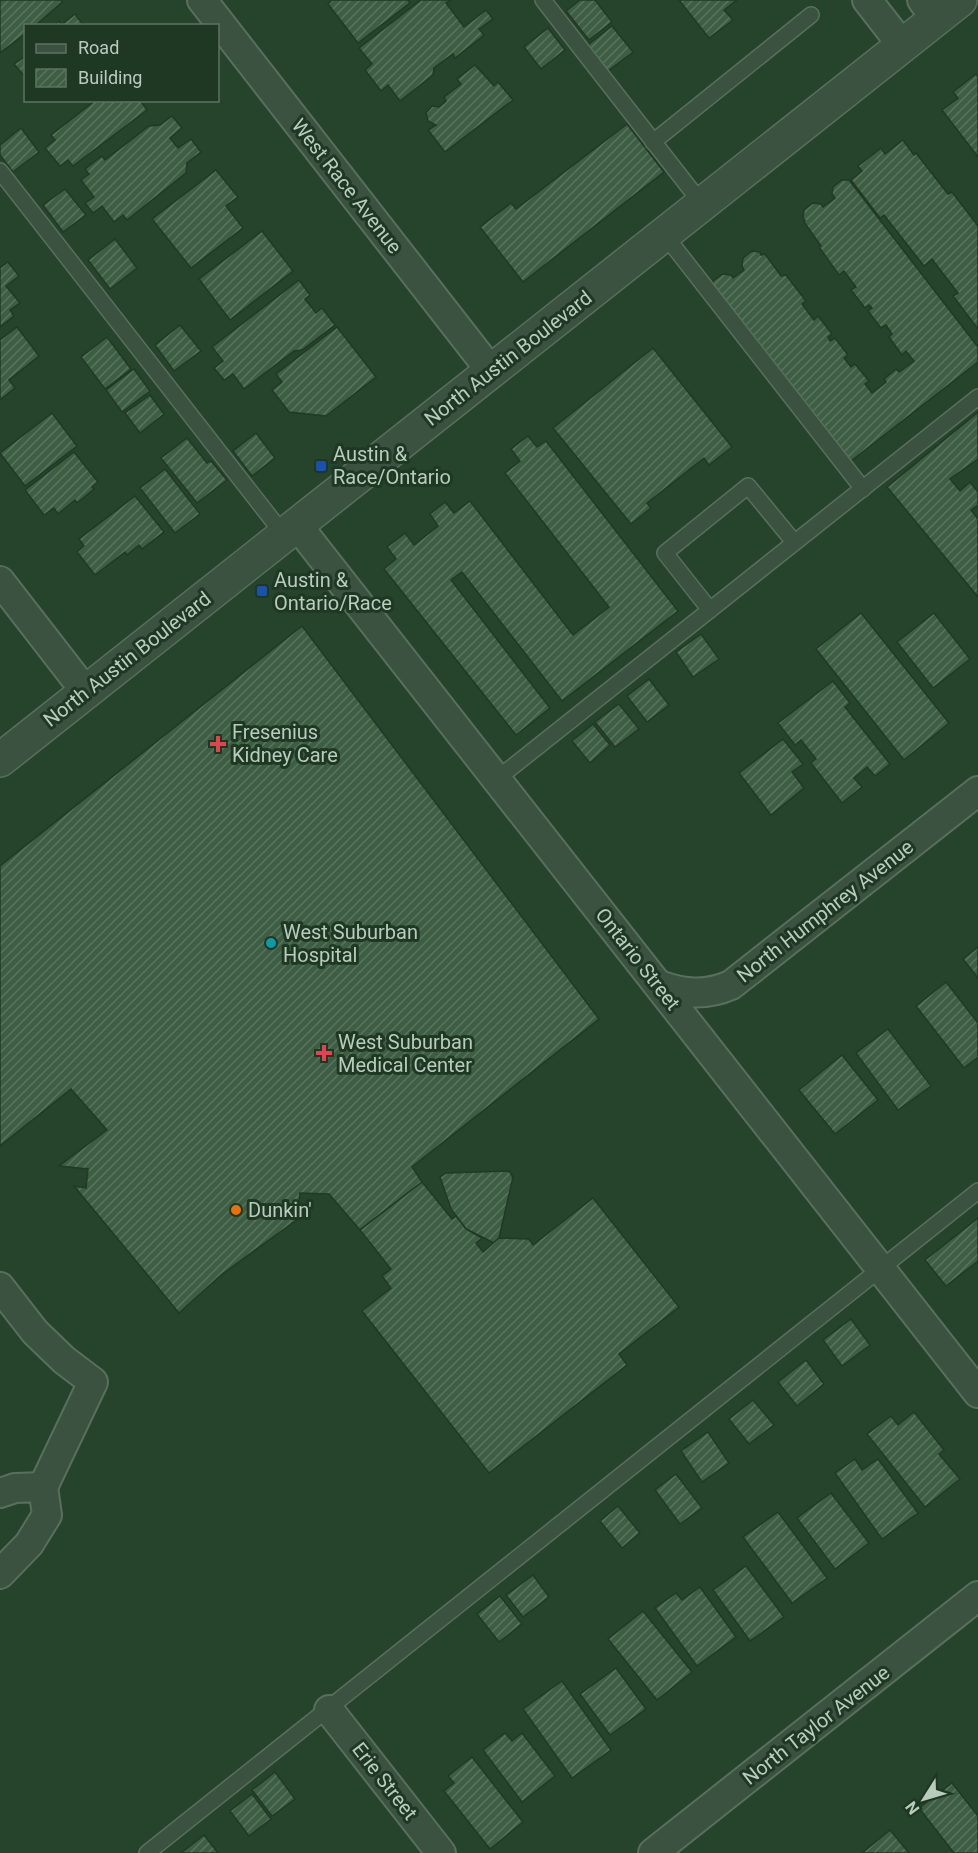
<svg xmlns="http://www.w3.org/2000/svg" width="978" height="1853" font-family="Roboto,sans-serif">
	<defs>
		<pattern id="building-hatch" width="6" height="6" patternUnits="userSpaceOnUse" patternTransform="scale(1.5)"><rect width="6" height="6" fill="#3d5e43"/><path d="M-1 1l2-2M0 6l6-6M5 7l2-2" fill="none" stroke="#57745c"/></pattern>
	</defs>
	<rect width="100%" height="100%" fill="#26432b"/>
	<!-- building -->
	<g fill="url(#building-hatch)" stroke="#213926" stroke-width="1.5">
		<path d="M0,0H61L62,2L35,26H26V33L0,53Z"/>
		<path d="M332,0H408L410,3L358,43L328,4Z"/>
		<path d="M421,0H451L446,3L464,27L486,10L493,19L479,29L484,35L455,58L453,54L434,68L433,75L400,101L388,85L381,91L365,70L372,64L359,48Z"/>
		<path d="M580,0H595L612,22L589,40L566,11Z"/>
		<path d="M679,0H737L724,10L733,20L709,38Z"/>
		<path d="M75,14L84,26H54L59,21L61,25Z"/>
		<path d="M612,26L633,52L608,71L588,45Z"/>
		<path d="M548,28L565,50L541,69L524,47Z"/>
		<path d="M26,56V78L14,64Z"/>
		<path d="M475,65L494,86L498,82L513,100L445,152L428,130L436,125L428,121L426,113L432,106L439,107L446,101L444,97L461,84L457,79Z"/>
		<path d="M976,74L978,77V157L942,110L958,98L953,92Z"/>
		<path d="M96,100H140L147,110L73,166L68,160L60,166L45,148L55,140L51,135Z"/>
		<path d="M172,116L182,128L170,138L178,148L191,139L201,152L187,163L186,173L127,220L123,215L114,222L102,206L93,213L85,203L94,197L81,180L89,174L85,169L102,156L105,160L149,126L160,125Z"/>
		<path d="M627,124L664,172L523,282L480,227L511,203L516,209Z"/>
		<path d="M21,128L39,152L13,172L0,155V145Z"/>
		<path d="M903,140L914,155L916,153L948,194L952,192L978,226V329L953,296L958,293L932,259L924,266L884,215L880,218L851,180L862,171L858,166L881,148L885,154Z"/>
		<path d="M216,170L238,197L226,206L243,228L191,268L152,219Z"/>
		<path d="M842,180H849L978,347V362L851,461L745,325L743,326L713,290V281L723,274L731,275L733,278L744,270L742,266L743,258L752,251L760,252L761,255L765,254L781,276L786,275L806,301L802,304L814,320L818,316L832,334L828,337L830,341L835,338L848,355L844,358L851,367L855,364L869,381L865,384L872,393L886,382L884,379L896,369L899,372L914,361L906,351L902,355L889,337L892,334L886,325L881,328L868,311L872,308L869,305L865,308L851,290L856,287L844,271L839,275L819,247L821,246L804,222L805,221L803,218L804,210L813,203L821,204L823,207L835,198L832,194L833,187Z"/>
		<path d="M65,189L86,215L63,232L43,205Z"/>
		<path d="M262,231L293,271L230,320L199,279Z"/>
		<path d="M115,239L137,268L110,289L88,260Z"/>
		<path d="M8,262L19,276L6,286L20,303L10,310L14,316L0,327V268Z"/>
		<path d="M299,280L310,295L305,299L316,313L322,308L335,325L302,350L294,351L244,389L233,374L224,380L214,368L223,361L212,347Z"/>
		<path d="M180,325L201,351L174,371L155,345Z"/>
		<path d="M17,327L39,356L9,380L15,388L0,400V340Z"/>
		<path d="M337,327L376,377L326,416L289,412L272,390L282,382L276,374Z"/>
		<path d="M107,337L131,369L105,389L81,357Z"/>
		<path d="M653,348L732,447L709,465L704,458L647,503L651,508L631,524L553,428Z"/>
		<path d="M134,369L150,391L122,412L106,390Z"/>
		<path d="M150,395L164,414L140,433L125,413Z"/>
		<path d="M978,412V459L950,479L960,491L970,482L978,492V505L971,510L978,519V597L887,487Z"/>
		<path d="M52,413L77,446L25,486L0,453Z"/>
		<path d="M256,433L275,458L252,476L233,451Z"/>
		<path d="M528,436L537,447L546,441L678,611L562,701L462,572L451,580L550,708L516,735L384,569L396,559L387,547L405,533L414,545L438,526L430,514L445,502L454,513L470,501L573,635L609,607L505,473L520,461L511,449Z"/>
		<path d="M187,438L207,463L211,461L227,480L197,503L161,458Z"/>
		<path d="M74,452L98,482L92,487L94,489L77,503L75,500L58,514L54,508L44,515L25,490Z"/>
		<path d="M165,469L200,514L175,533L140,488Z"/>
		<path d="M135,496L164,532L142,549L139,545L127,555L125,552L95,575L77,552L84,546L79,539Z"/>
		<path d="M861,613L949,723L904,760L816,649Z"/>
		<path d="M934,613L970,659L933,688L897,642Z"/>
		<path d="M302,626L599,1019L412,1167L422,1182L360,1230L329,1194L300,1193L298,1211H309L221,1275L179,1313L74,1186L86,1188L88,1169L59,1166L107,1130L71,1089L0,1146V866Z"/>
		<path d="M701,634L719,659L693,677L676,652Z"/>
		<path d="M649,679L669,705L647,722L627,696Z"/>
		<path d="M833,681L850,703L845,707L890,764L875,776L867,767L854,778L862,787L842,803L811,763L816,759L801,740L795,745L778,723Z"/>
		<path d="M619,704L639,729L615,747L595,722Z"/>
		<path d="M593,724L610,745L590,763L572,741Z"/>
		<path d="M783,739L803,764L792,772L804,788L771,815L739,773Z"/>
		<path d="M978,947V978L963,959Z"/>
		<path d="M946,982L978,1023V1057L964,1068L916,1006Z"/>
		<path d="M888,1029L931,1086L898,1110L856,1053Z"/>
		<path d="M842,1055L878,1100L835,1134L799,1090Z"/>
		<path d="M509,1171L513,1177L499,1238L494,1243L466,1229L451,1209L440,1177L446,1173Z"/>
		<path d="M422,1182L452,1219L456,1216L466,1229L482,1238L476,1243L483,1252L499,1238L529,1239L533,1245L593,1198L679,1307L619,1354L627,1365L489,1473L362,1311L391,1288L382,1276L391,1269L360,1230Z"/>
		<path d="M978,1218V1261L946,1286L925,1260Z"/>
		<path d="M851,1319L870,1345L842,1366L823,1340Z"/>
		<path d="M806,1360L824,1384L797,1406L778,1382Z"/>
		<path d="M753,1400L774,1425L749,1444L729,1419Z"/>
		<path d="M914,1412L944,1450L939,1454L960,1479L925,1507L867,1434L891,1416L898,1425Z"/>
		<path d="M708,1432L729,1463L702,1482L681,1451Z"/>
		<path d="M855,1459L862,1470L878,1459L918,1513L882,1539L835,1473Z"/>
		<path d="M676,1474L702,1508L680,1524L655,1490Z"/>
		<path d="M831,1493L869,1543L835,1569L797,1518Z"/>
		<path d="M618,1506L640,1533L622,1548L600,1521Z"/>
		<path d="M778,1512L827,1578L792,1603L743,1537Z"/>
		<path d="M746,1566L784,1617L750,1641L713,1590Z"/>
		<path d="M533,1575L549,1597L523,1617L506,1595Z"/>
		<path d="M700,1587L736,1637L697,1666L655,1608L676,1593L682,1600Z"/>
		<path d="M500,1596L522,1624L499,1642L477,1614Z"/>
		<path d="M643,1611L692,1672L657,1700L608,1639Z"/>
		<path d="M616,1668L646,1709L610,1735L580,1694Z"/>
		<path d="M562,1681L611,1750L572,1778L523,1709Z"/>
		<path d="M505,1733L512,1741L522,1733L555,1776L522,1802L483,1750Z"/>
		<path d="M472,1757L523,1822L490,1849L444,1791L454,1783L448,1776Z"/>
		<path d="M275,1772L295,1799L272,1816L252,1790Z"/>
		<path d="M952,1783L978,1816V1853H954L919,1808Z"/>
		<path d="M252,1794L271,1819L249,1836L230,1811Z"/>
		<path d="M890,1830L909,1853H862Z"/>
		<path d="M204,1835L218,1853H181Z"/>
	</g>
	<g fill="none" stroke-linecap="round" stroke-linejoin="round">
		<defs>
			<g id="service">
				<path d="M543,0L702,204"/>
				<path d="M653,142L811,15"/>
				<path d="M0,171L284,535"/>
				<path d="M664,234L863,489"/>
				<path d="M710,610L665,553L748,486L794,542"/>
				<path d="M497,779L978,397"/>
				<path d="M147,1853L978,1191"/>
			</g>
			<g id="minor">
				<path d="M202,0L491,371"/>
				<path d="M867,0L902,45"/>
				<path d="M922,0L936,19"/>
				<path d="M297,525L978,1393"/>
				<path d="M0,581L86,692"/>
				<path d="M659,985C684,994 706,996 731,985L978,791"/>
				<path d="M0,1287L35,1332L64,1360L93,1382L43,1487"/>
				<path d="M0,1493L15,1488L43,1487L47,1515L29,1544L0,1574"/>
				<path d="M329,1710L441,1853"/>
				<path d="M653,1853L978,1596"/>
			</g>
			<path id="tertiary" d="M0,760L960,0"/>
		</defs>
		<!-- service casing -->
		<use href="#service" stroke="#586f5d" stroke-width="18"/>
		<!-- minor casing -->
		<use href="#minor" stroke="#586f5d" stroke-width="32"/>
		<!-- tertiary casing -->
		<use href="#tertiary" stroke="#586f5d" stroke-width="36"/>
		<!-- service -->
		<use href="#service" stroke="#3a523f" stroke-width="15"/>
		<!-- minor -->
		<use href="#minor" stroke="#3a523f" stroke-width="28"/>
		<!-- tertiary -->
		<use href="#tertiary" stroke="#3a523f" stroke-width="33"/>
	</g>
	<!-- markers -->
	<g fill="#1a4fb4" stroke="#1f3824" stroke-width="2">
		<rect x="315" y="460" width="12" height="12" rx="3"/>
		<rect x="256" y="585" width="12" height="12" rx="3"/>
	</g>
	<g fill="#e0444e" stroke="#1f3824" stroke-width="2">
		<path d="M215 735h6v6h6v6h-6v6h-6v-6h-6v-6h6z"/>
		<path d="M321 1044h6v6h6v6h-6v6h-6v-6h-6v-6h6z"/>
	</g>
	<circle fill="#0f9aa8" stroke="#1f3824" stroke-width="2" cx="271" cy="943" r="6"/>
	<circle fill="#e8710a" stroke="#1f3824" stroke-width="2" cx="236" cy="1210" r="6"/>
	<g text-anchor="middle" dominant-baseline="central" stroke-width="6" stroke-linejoin="round" paint-order="stroke">
		<!-- street labels -->
		<g font-size="20" fill="#b7ccbc" stroke="#1f3824">
			<text transform="translate(347 186) rotate(52)">West Race Avenue</text>
			<text transform="translate(508 358) rotate(-38)">North Austin Boulevard</text>
			<text transform="translate(127 659) rotate(-38)">North Austin Boulevard</text>
			<text transform="translate(825 911) rotate(-38)">North Humphrey Avenue</text>
			<text transform="translate(638 959) rotate(52)">Ontario Street</text>
			<text transform="translate(816 1725) rotate(-38)">North Taylor Avenue</text>
			<text transform="translate(385 1781) rotate(52)">Erie Street</text>
		</g>
		<!-- poi labels -->
		<g font-size="20" fill="#b7ccbc" stroke="#1f3824" text-anchor="start">
			<text x="333" y="454">Austin &amp;<tspan x="333" dy="23">Race/Ontario</tspan></text>
			<text x="274" y="580">Austin &amp;<tspan x="274" dy="23">Ontario/Race</tspan></text>
			<text x="232" y="732">Fresenius<tspan x="232" dy="23">Kidney Care</tspan></text>
			<text x="283" y="932">West Suburban<tspan x="283" dy="23">Hospital</tspan></text>
			<text x="338" y="1042">West Suburban<tspan x="338" dy="23">Medical Center</tspan></text>
			<text x="248" y="1210">Dunkin'</text>
		</g>
	</g>
	<!-- legend -->
	<rect x="24" y="24" width="195" height="78" fill="#1f3824" stroke="#5c7361" stroke-width="1.5"/>
	<rect x="36" y="44" width="30" height="9" fill="#3a523f" stroke="#5c7361" stroke-width="1.5"/>
	<text x="78" y="54" font-size="18" fill="#b7ccbc">Road</text>
	<rect x="36" y="69" width="30" height="18" fill="url(#building-hatch)" stroke="#5c7361" stroke-width="1.5"/>
	<text x="78" y="84" font-size="18" fill="#b7ccbc">Building</text>
	<!-- north arrow -->
	<g transform="translate(924 1799) rotate(233)" stroke="#1f3824" stroke-width="4.5" paint-order="stroke">
	<path d="M0-4.5L10 22L0 15L-10 22Z" fill="#b7ccbc"/>
	<text y="-9" font-size="16" font-weight="bold" text-anchor="middle" fill="#b7ccbc">N</text>
	</g>
</svg>
